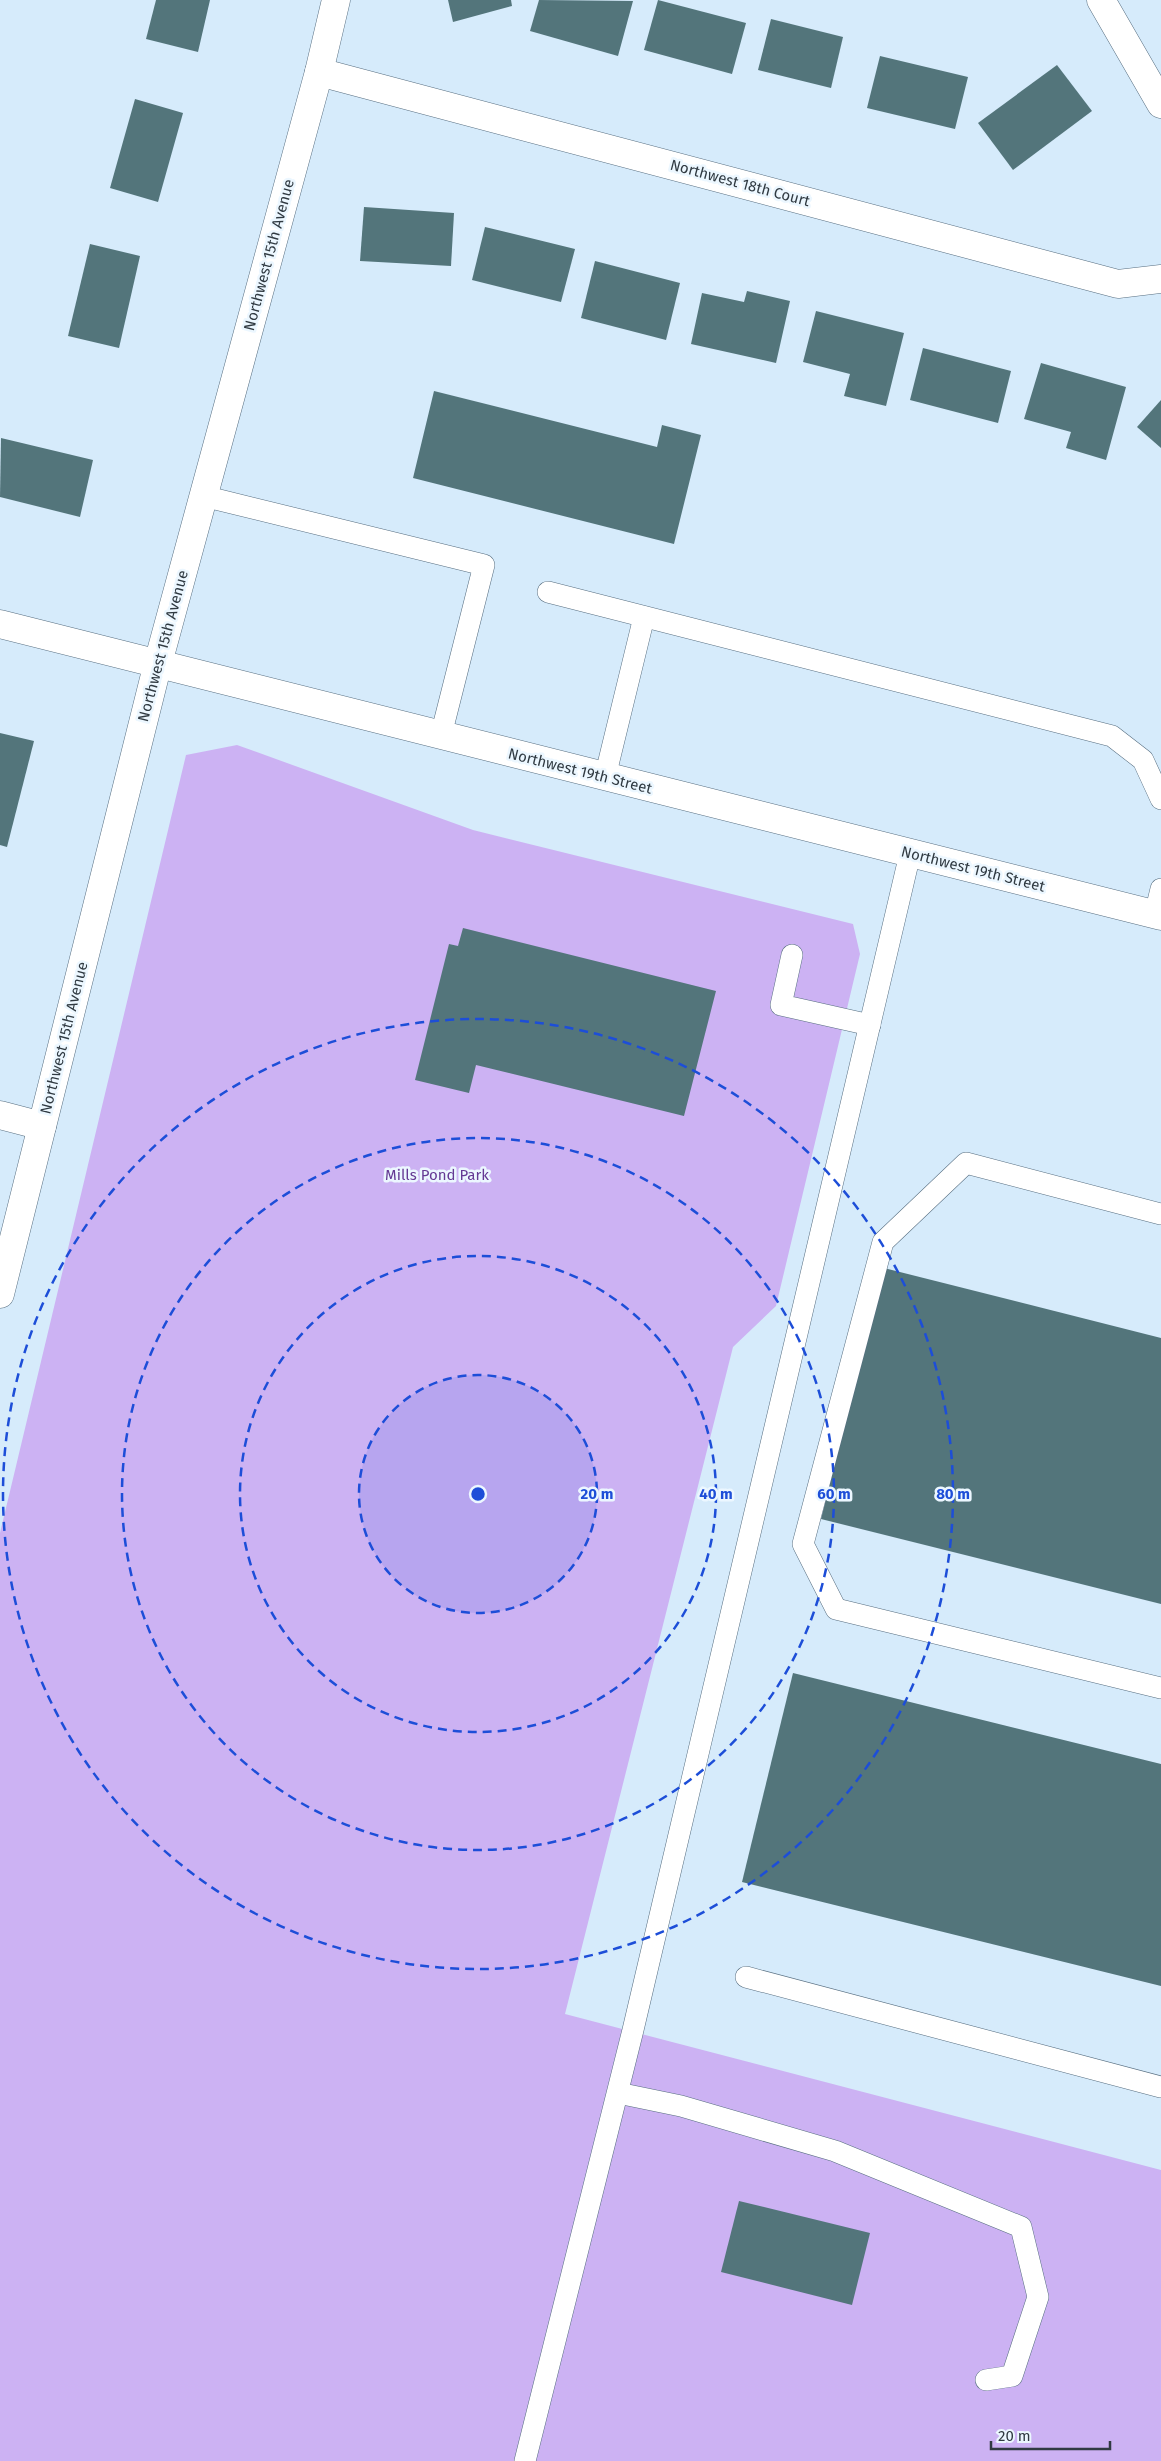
<svg xmlns="http://www.w3.org/2000/svg" width="1161" height="2461" font-family="'Fira Sans',sans-serif">
	<rect width="100%" height="100%" fill="#d6ebfb"/>
	<!-- green -->
	<path fill="#ccb2f3" d="M237,745L473,830L853,924L860,954L776,1306L733,1347L565,2014L1161,2170V2461H0V1533L186,755Z"/>
	<!-- building -->
	<g fill="#53757b">
		<path d="M156,0H210L198,52L146,39Z"/>
		<path d="M448,0H511L512,6L453,22Z"/>
		<path d="M539,0L633,1L618,56L530,31Z"/>
		<path d="M658,0L746,23L732,74L644,50Z"/>
		<path d="M771,19L843,37L831,88L758,70Z"/>
		<path d="M880,56L968,77L955,129L867,108Z"/>
		<path d="M1057,65L1092,111L1013,170L978,123Z"/>
		<path d="M135,99L183,113L158,202L110,188Z"/>
		<path d="M364,207L454,213L451,266L360,261Z"/>
		<path d="M485,227L575,249L561,302L472,280Z"/>
		<path d="M90,244L140,256L119,348L68,336Z"/>
		<path d="M595,261L680,283L666,340L581,318Z"/>
		<path d="M747,291L790,301L776,363L691,344L702,293L744,302Z"/>
		<path d="M816,311L904,333L886,406L844,396L850,374L803,362Z"/>
		<path d="M923,348L1011,371L998,423L910,400Z"/>
		<path d="M1041,363L1126,387L1106,460L1066,448L1071,432L1024,419Z"/>
		<path d="M434,391L657,447L662,425L701,435L674,544L413,478Z"/>
		<path d="M1161,400V448L1137,427Z"/>
		<path d="M1,438L93,460L80,517L0,497Z"/>
		<path d="M0,733L34,741L7,847L0,845Z"/>
		<path d="M463,928L716,991L684,1116L476,1065L469,1093L415,1080L449,944L458,946Z"/>
		<path d="M884,1268L1161,1338V1604L821,1519Z"/>
		<path d="M793,1673L1161,1764V1986L742,1882Z"/>
		<path d="M739,2201L870,2233L852,2305L721,2272Z"/>
	</g>
	<g fill="none" stroke-linecap="round" stroke-linejoin="round">
		<defs>
			<g id="service">
				<path d="M203,496L484,565L441,735"/>
				<path d="M548,592L1112,736L1143,760L1161,799"/>
				<path d="M605,777L644,617"/>
				<path d="M1155,914L1161,889"/>
				<path d="M792,955L781,1005L870,1025"/>
				<path d="M1161,1214L966,1163L883,1242L803,1544L836,1609L1161,1688"/>
				<path d="M746,1977L1161,2087"/>
				<path d="M618,2093L681,2106L835,2151L1021,2227L1038,2297L1012,2376L986,2380"/>
				<path d="M525,2461L633,2030L910,854"/>
			</g>
			<g id="minor">
				<path d="M1101,0L1161,104"/>
				<path d="M319,72L1118,284L1161,279"/>
				<path d="M0,1115L42,1126"/>
				<path d="M0,1294L158,663"/>
			</g>
			<g id="tertiary">
				<path d="M0,624L1161,916"/>
				<path d="M158,663L319,72L336,0"/>
			</g>
		</defs>
		<!-- service casing -->
		<use href="#service" stroke="#576e80" stroke-width="22"/>
		<!-- minor casing -->
		<use href="#minor" stroke="#576e80" stroke-width="29"/>
		<!-- tertiary casing -->
		<use href="#tertiary" stroke="#576e80" stroke-width="29"/>
		<!-- service -->
		<use href="#service" stroke="#fff" stroke-width="21"/>
		<!-- minor -->
		<use href="#minor" stroke="#fff" stroke-width="28"/>
		<!-- tertiary -->
		<use href="#tertiary" stroke="#fff" stroke-width="28"/>
	</g>
	<!-- distance rings -->
	<circle cx="478" cy="1494" r="119" fill="#1d4ed8" fill-opacity=".12"/>
	<g fill="none" stroke="#1d4ed8" stroke-width="2.5" stroke-dasharray="9 6">
		<circle cx="478" cy="1494" r="119"/>
		<circle cx="478" cy="1494" r="238"/>
		<circle cx="478" cy="1494" r="356"/>
		<circle cx="478" cy="1494" r="475"/>
	</g>
	<g text-anchor="middle" dominant-baseline="central" stroke-width="5" stroke-linejoin="round" paint-order="stroke">
		<!-- street labels -->
		<g font-size="15" fill="#303a42" stroke="#ecf7ff">
			<text transform="translate(740 183) rotate(15)">Northwest 18th Court</text>
			<text transform="translate(269 255) rotate(-75)">Northwest 15th Avenue</text>
			<text transform="translate(163 646) rotate(-75)">Northwest 15th Avenue</text>
			<text transform="translate(580 771) rotate(14)">Northwest 19th Street</text>
			<text transform="translate(973 869) rotate(14)">Northwest 19th Street</text>
			<text transform="translate(64 1038) rotate(-76)">Northwest 15th Avenue</text>
		</g>
		<!-- park labels -->
		<g font-size="15" fill="#643994" stroke="#ecf7ff">
			<text x="437" y="1175">Mills Pond Park</text>
		</g>
	</g>
	<circle cx="478" cy="1494" r="8" fill="#1d4ed8" stroke="#ecf7ff" stroke-width="2.5"/>
	<g font-size="15" text-anchor="middle" font-weight="bold" fill="#1d4ed8" stroke="#ecf7ff" stroke-width="5" stroke-linejoin="round" paint-order="stroke">
		<text x="597" y="1499">20 m</text>
		<text x="716" y="1499">40 m</text>
		<text x="834" y="1499">60 m</text>
		<text x="953" y="1499">80 m</text>
	</g>
	<!-- scale -->
	<path d="M991 2441v8h119v-8" fill="none" stroke="#303a42" stroke-width="2.5"/>
	<text x="998" y="2441" font-size="15" fill="#303a42" stroke="#ecf7ff" stroke-width="4" paint-order="stroke">20 m</text>
</svg>
